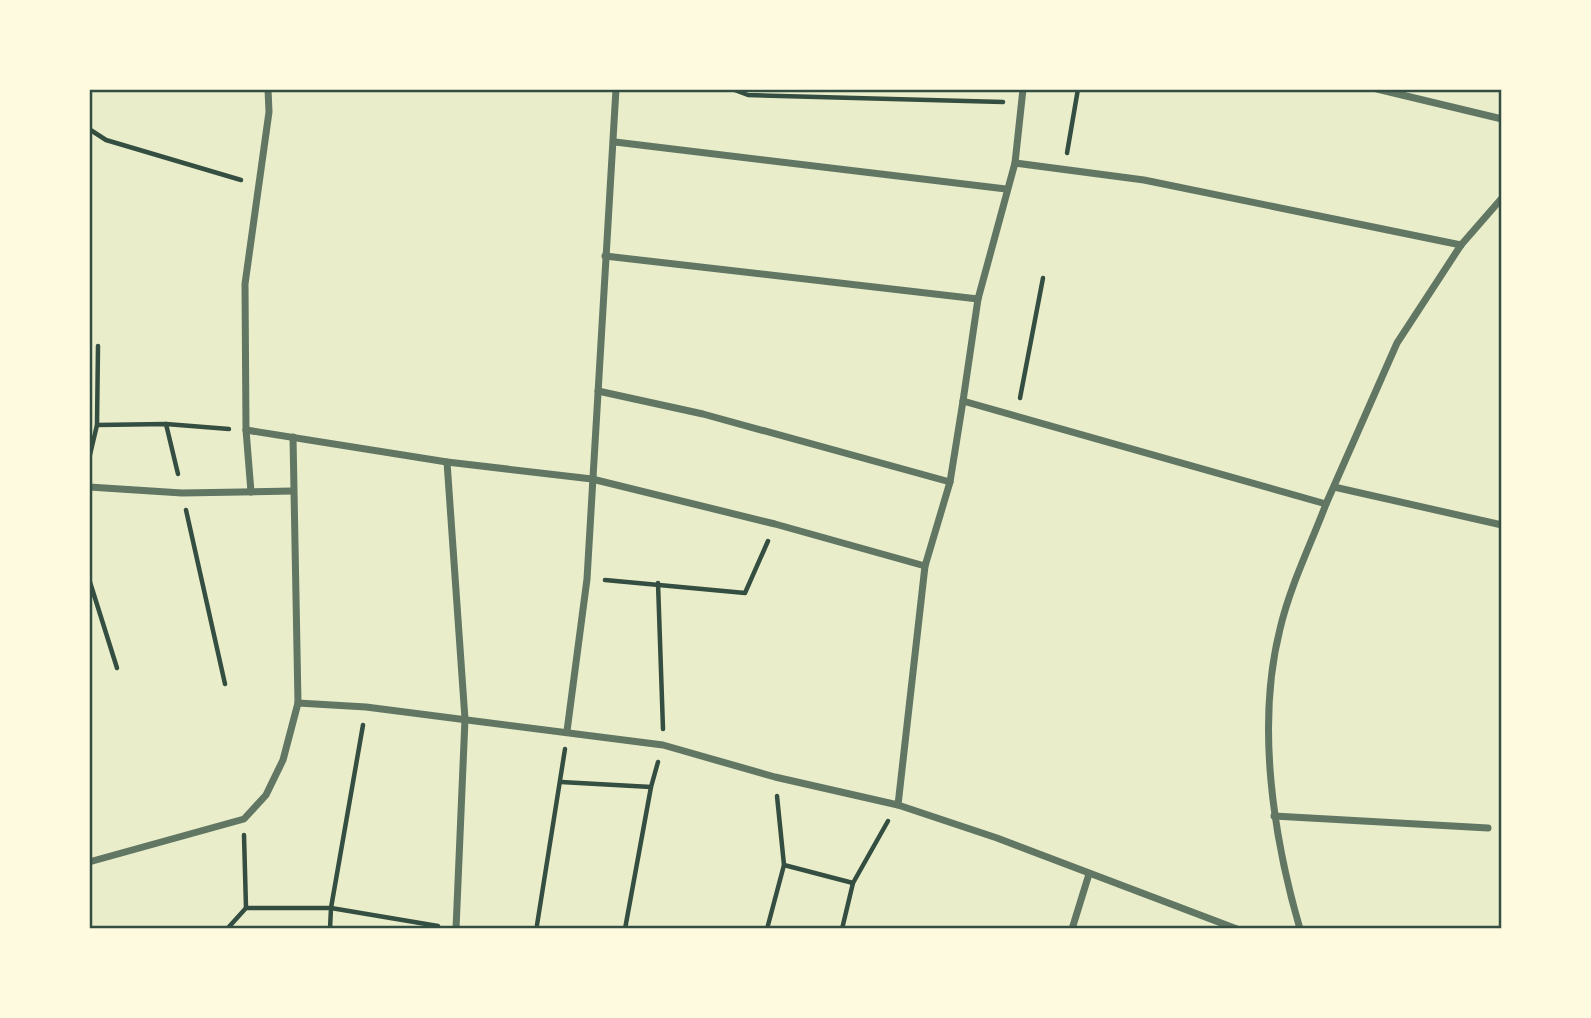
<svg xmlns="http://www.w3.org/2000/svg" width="1591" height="1018" font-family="Poppins,sans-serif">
	<rect width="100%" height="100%" fill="#e9edc9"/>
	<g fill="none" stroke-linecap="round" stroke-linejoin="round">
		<!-- path -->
		<g stroke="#344e41" stroke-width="4.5">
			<path d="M732,89L748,95L1003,102"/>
			<path d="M89,129L106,140L241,180"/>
			<path d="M1067,153L1078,89"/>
			<path d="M1020,398L1043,278"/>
			<path d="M166,424L178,474"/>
			<path d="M97,425L166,424L229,429"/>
			<path d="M89,459L97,425L98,346"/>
			<path d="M186,510L225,684"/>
			<path d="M89,579L117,668"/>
			<path d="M605,580L745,593L768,541"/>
			<path d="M658,583L663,729"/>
			<path d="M561,782L651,787"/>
			<path d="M244,835L246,908"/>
			<path d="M784,865L853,883"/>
			<path d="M537,925L565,749"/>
			<path d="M227,929L246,908H331L438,926"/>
			<path d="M330,929L331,908L363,725"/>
			<path d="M625,929L651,787L658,762"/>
			<path d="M767,929L784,865L777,796"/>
			<path d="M842,929L853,883L888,821"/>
		</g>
		<!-- minor -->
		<g stroke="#617663" stroke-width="7">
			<path d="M1377,89L1502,119"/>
			<path d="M615,142L1006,189"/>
			<path d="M1015,163L1144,180L1461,245"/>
			<path d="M605,256L978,299L1015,163L1023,89"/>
			<path d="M598,391L703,414L950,482"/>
			<path d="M963,401L978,299"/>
			<path d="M246,430L447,462L592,479L775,524L925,566"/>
			<path d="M447,462L465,719L456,929"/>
			<path d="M89,487L182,493L293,491"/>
			<path d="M1334,487L1502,525"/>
			<path d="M251,492L246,430L245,284L269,112L268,89"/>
			<path d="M298,703L366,707L663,745L775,777L898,805L997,838L1237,929"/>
			<path d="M567,731L587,579L616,89"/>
			<path d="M898,805L925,566L950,482L963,401L1326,504L1397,343L1461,245L1502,198"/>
			<path d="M1274,816L1488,828"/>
			<path d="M89,862L244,819L266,795L283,760L298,703L293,437"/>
			<path d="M1072,929L1089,874"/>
			<path d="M1300,929C1273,836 1256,724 1280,629C1290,586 1311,544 1326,504"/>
		</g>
	</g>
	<!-- border -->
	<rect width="1591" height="1018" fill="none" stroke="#fefae0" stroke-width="182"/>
	<rect x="91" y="91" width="1409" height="836" fill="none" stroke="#344e41" stroke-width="2.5"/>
</svg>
